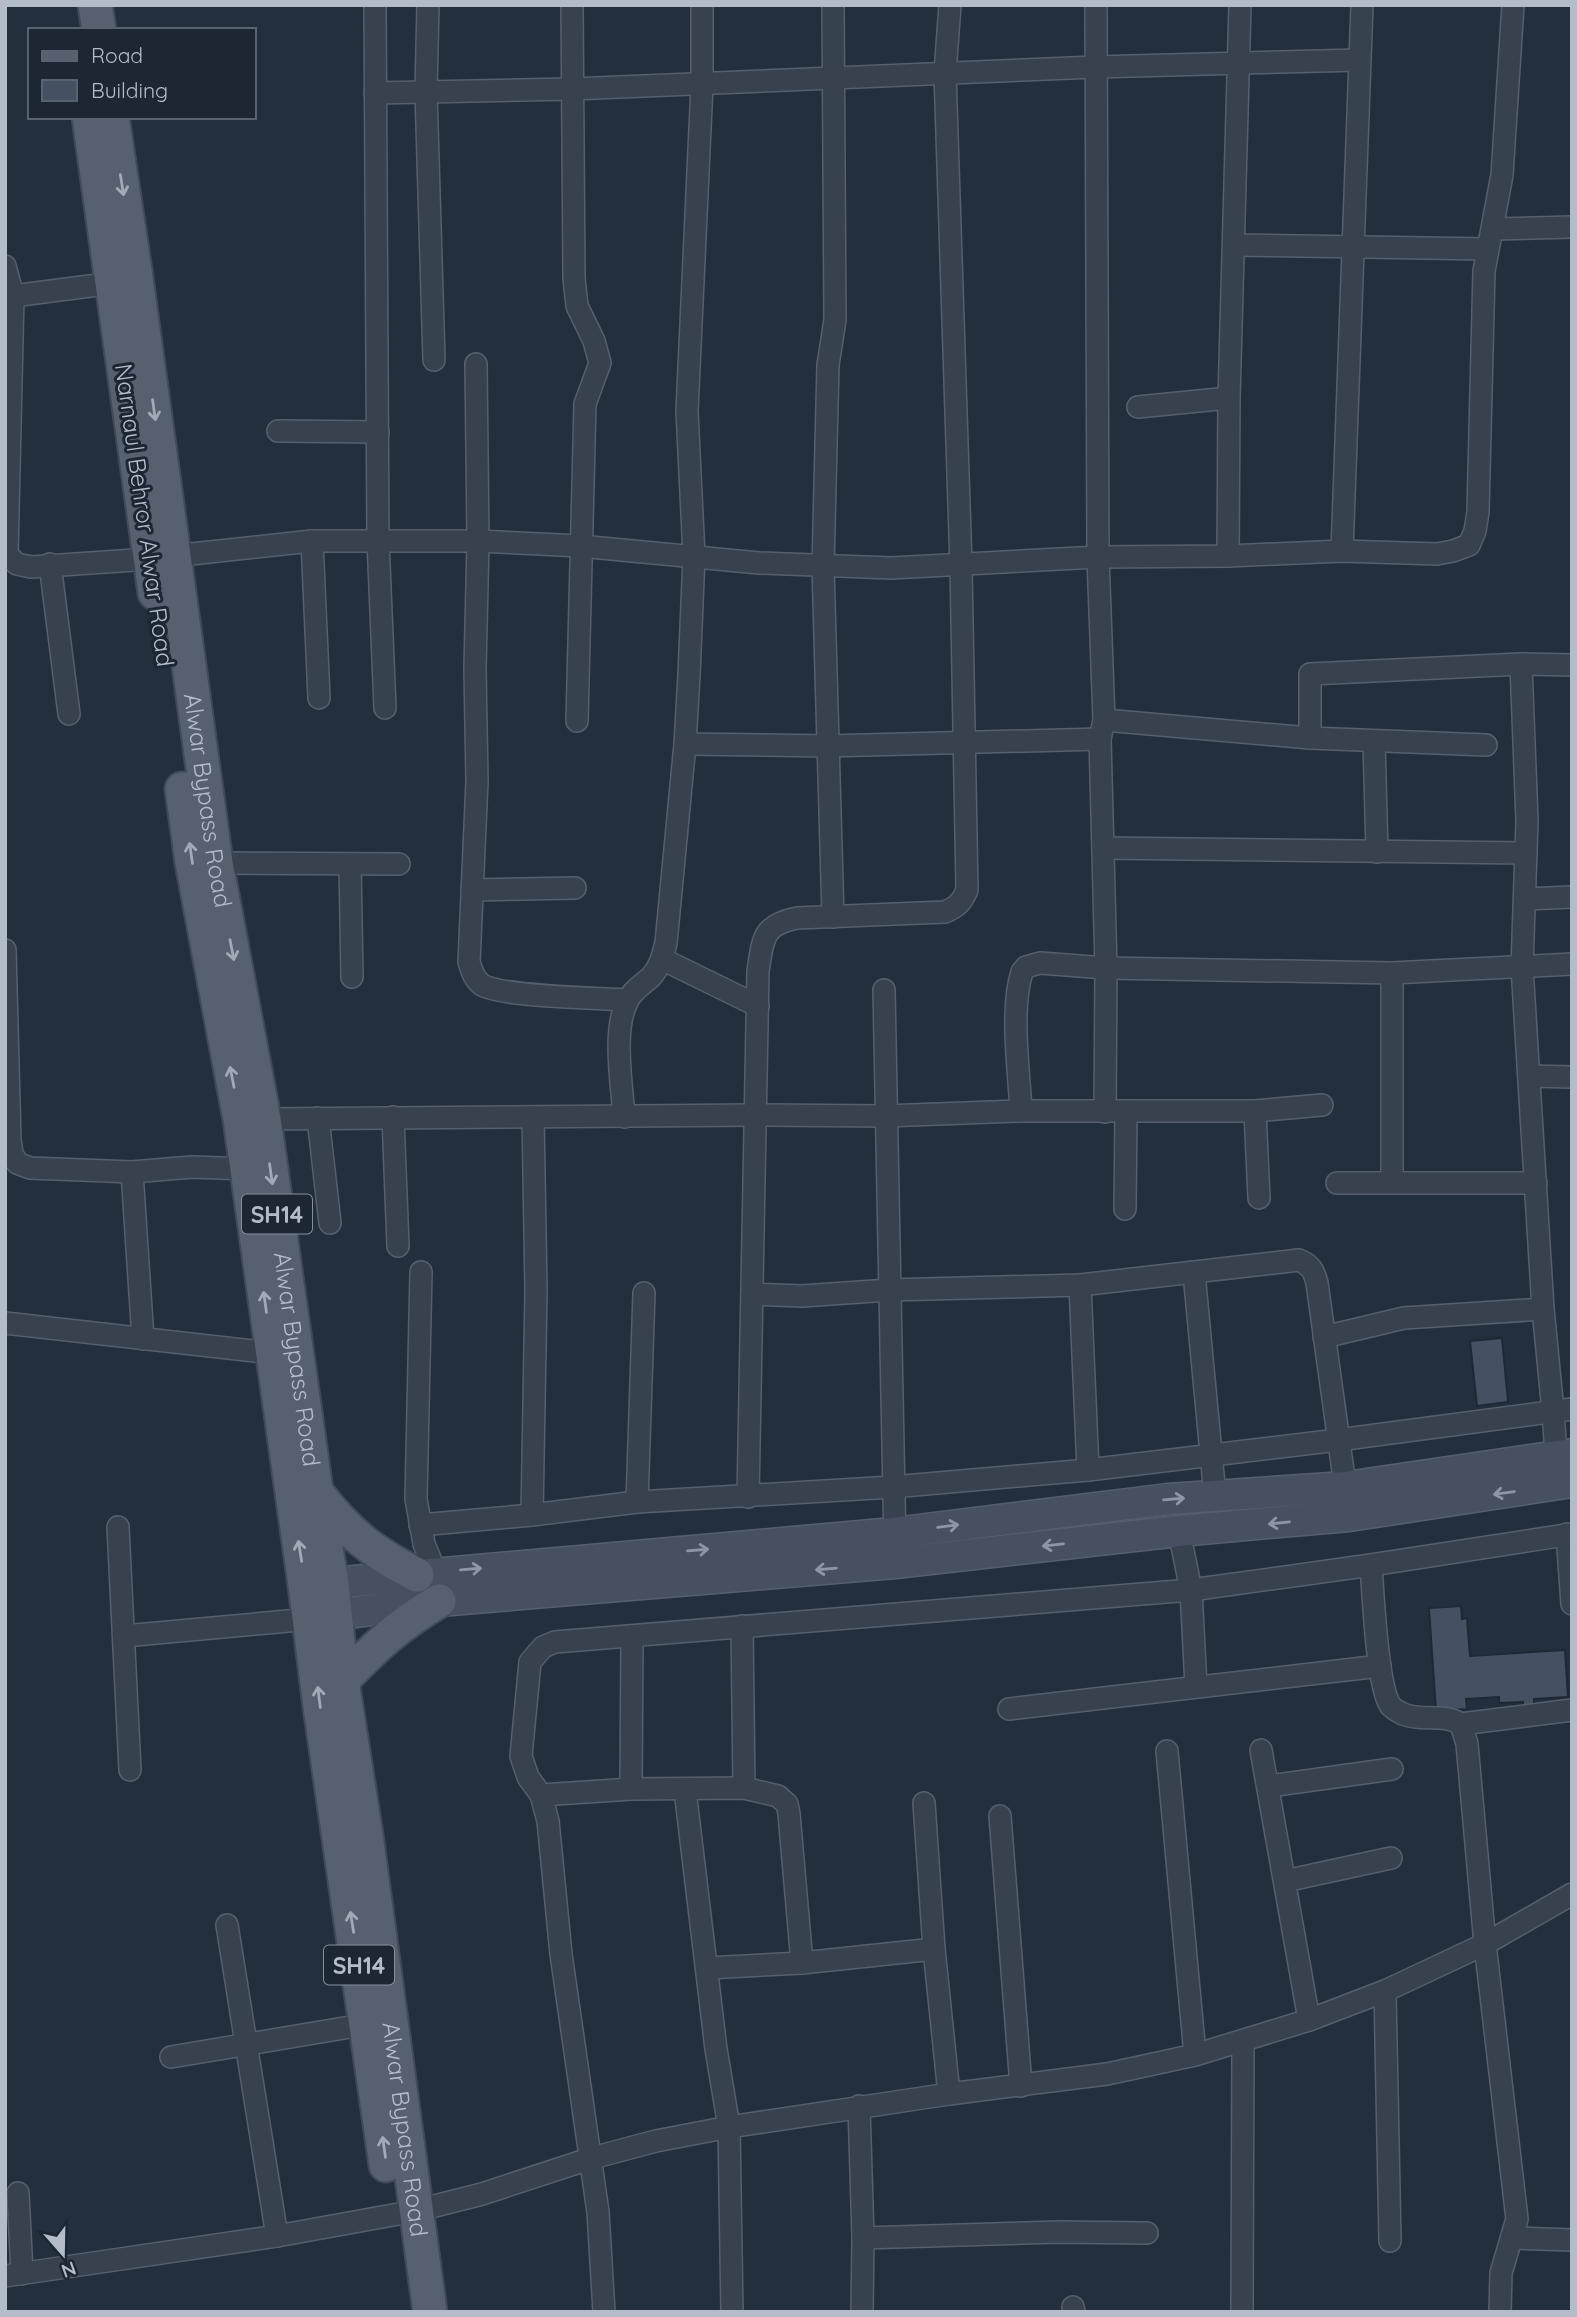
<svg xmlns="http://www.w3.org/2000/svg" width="1577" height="2317" font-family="Quicksand,sans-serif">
	<rect width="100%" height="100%" fill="#242f3e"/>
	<!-- building -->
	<g fill="#455162" stroke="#1f2835" stroke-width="2">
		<path d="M1502,1338L1508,1402L1477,1406L1470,1341Z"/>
		<path d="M1461,1606L1462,1619L1467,1618L1470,1656L1565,1650L1568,1697L1534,1699V1708L1523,1709V1702L1499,1703V1697L1466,1699L1467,1709L1436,1711L1429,1608Z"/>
	</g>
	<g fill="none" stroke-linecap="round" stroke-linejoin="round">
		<defs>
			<g id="minor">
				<path d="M375,5L378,540L385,708"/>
				<path d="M428,5L426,92L434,360"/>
				<path d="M572,5L574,278L577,306L594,341L600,363L585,404L577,721"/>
				<path d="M1096,5L1098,557L1104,720L1100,739L1106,968L1105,1112"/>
				<path d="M375,93L572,89L1095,67L1359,60"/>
				<path d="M1493,229L1572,227"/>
				<path d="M1234,245L1487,249"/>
				<path d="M5,266L13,296L113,283"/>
				<path d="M13,296L7,555L17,564L31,567L150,559"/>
				<path d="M476,364L478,541L475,669L477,781L469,962C472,971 474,979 482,985C504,997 598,998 628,1000"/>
				<path d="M1138,407L1229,398"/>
				<path d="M278,431L378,432"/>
				<path d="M312,541L319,698"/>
				<path d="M1342,551L1362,5"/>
				<path d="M173,556L312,541H478L580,546L759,563L891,568L1098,557L1228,556L1342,551L1437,554L1453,551L1469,545L1475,531L1478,512L1484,271L1502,175L1513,5"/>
				<path d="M1228,556L1229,398L1240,5"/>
				<path d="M50,564L69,714"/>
				<path d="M1521,664L1527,821L1522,967L1543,1309L1553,1411L1557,1469"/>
				<path d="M1104,720L1310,738L1486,745"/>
				<path d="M1310,738V674L1521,664L1572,665"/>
				<path d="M1374,741L1377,852"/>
				<path d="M685,744L828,746L1100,739"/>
				<path d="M1103,848L1526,853"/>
				<path d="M216,863L399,864"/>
				<path d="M350,864L352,977"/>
				<path d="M472,890L575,888"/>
				<path d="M1526,899L1572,897"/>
				<path d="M833,917L823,567L828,365L835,320L833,5"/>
				<path d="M5,950L10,1140L12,1153L17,1163L30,1168L132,1172L192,1167L247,1169"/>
				<path d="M662,959L758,1006"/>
				<path d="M1392,973V1182"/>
				<path d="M884,990L895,1547"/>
				<path d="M1529,1076L1572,1077"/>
				<path d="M1021,1111C1019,1071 1010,1009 1022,972L1026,967L1040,963L1106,968L1392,973L1572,964"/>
				<path d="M1255,1111L1259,1198"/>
				<path d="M393,1117L398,1246"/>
				<path d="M624,1117C622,1085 612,1028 628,1000C633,990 643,984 651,977C660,967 663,955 666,943L685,744L689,675L694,556L687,411L702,85V5"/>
				<path d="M318,1118L330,1223"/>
				<path d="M264,1119L756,1115L885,1116L1021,1111H1255L1322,1105"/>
				<path d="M132,1172L143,1339"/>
				<path d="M1337,1183H1536"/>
				<path d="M1125,1209L1126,1112"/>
				<path d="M421,1272L416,1499L424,1544L436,1573"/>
				<path d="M1194,1273L1215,1496"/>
				<path d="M1080,1285L1088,1470"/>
				<path d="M752,1294L802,1296L889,1290L1080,1285L1299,1260C1311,1265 1314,1271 1317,1283L1347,1500"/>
				<path d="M5,1323L272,1353"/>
				<path d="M1324,1337L1404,1318L1543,1309"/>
				<path d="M748,1497L758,971C763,939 762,925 797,918L945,912C957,907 962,902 967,890L961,566L945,73L950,5"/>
				<path d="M637,1502L644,1293"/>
				<path d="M532,1515L536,1291L533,1117"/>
				<path d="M420,1525L532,1515L637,1502L892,1487L1088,1470L1338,1440L1572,1409"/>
				<path d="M118,1527L130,1770"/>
				<path d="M1179,1531L1191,1590L1196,1686"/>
				<path d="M1567,1534L1572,1604"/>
				<path d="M1371,1565C1373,1594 1377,1684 1390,1705C1393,1709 1399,1712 1403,1714C1422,1722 1443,1713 1461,1724L1467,1744L1485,1944L1517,2219L1501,2273L1500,2312"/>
				<path d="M742,1626L744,1788"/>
				<path d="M124,1636L310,1619"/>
				<path d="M1009,1709L1380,1666"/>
				<path d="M1461,1724L1572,1710"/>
				<path d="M1261,1750L1309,2020"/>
				<path d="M1167,1751L1195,2055"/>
				<path d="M1269,1786L1392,1769"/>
				<path d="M631,1789L632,1636"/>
				<path d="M685,1790L716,2049L729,2127L732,2312"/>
				<path d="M541,1795L631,1789L744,1788L778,1796L787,1804L789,1814L802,1963"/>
				<path d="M924,1803L934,1949L949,2094"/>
				<path d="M1000,1816L1021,2086"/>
				<path d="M1285,1881L1391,1858"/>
				<path d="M227,1925L277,2236"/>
				<path d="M707,1968L802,1963L934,1949"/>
				<path d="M1385,1991L1390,2241"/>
				<path d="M171,2057L368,2024"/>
				<path d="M859,2106L863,2238L862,2312"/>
				<path d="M18,2193L22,2274"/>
				<path d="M863,2238L1058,2232L1147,2233"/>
				<path d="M1513,2238L1572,2240"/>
				<path d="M5,2276L277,2236L415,2211L482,2194L592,2158L656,2141L729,2127L949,2094L1107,2074L1195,2055L1309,2020L1385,1991L1485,1944L1572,1894"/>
				<path d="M1073,2307L1074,2312"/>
				<path d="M604,2312L598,2212L561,1954L548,1821L541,1795L528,1777L521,1756L530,1662L543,1647L555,1642L1191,1590L1371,1565L1572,1534"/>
				<path d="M1242,2312L1243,2042"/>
			</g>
			<g id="secondary">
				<path d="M309,1585L894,1533L1168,1499L1346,1487L1572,1454"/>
				<path d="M313,1618L439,1601L895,1563L1179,1531L1349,1516L1572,1482"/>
			</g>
			<g id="primary">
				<path d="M95,5L99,30"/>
				<path d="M89,117L155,593"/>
				<path id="s1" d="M112,117L135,271L216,863L264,1119L316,1491L332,1583L342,1681L366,1835L430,2312"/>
				<path d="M182,789L192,862L240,1119L305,1585L319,1699L386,2165"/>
				<path d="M317,1493C349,1534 371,1551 417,1575"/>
				<path d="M342,1681C375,1647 398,1625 439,1601"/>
			</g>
		</defs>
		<!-- minor casing -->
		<use href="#minor" stroke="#565f6c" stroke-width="24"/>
		<!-- secondary casing -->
		<use href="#secondary" stroke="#565f6c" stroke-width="33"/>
		<!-- primary casing -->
		<use href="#primary" stroke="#414a57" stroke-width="37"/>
		<!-- minor -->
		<use href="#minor" stroke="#38414e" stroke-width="21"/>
		<!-- secondary -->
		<use href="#secondary" stroke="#465061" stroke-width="30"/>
		<!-- primary -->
		<use href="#primary" stroke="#56606e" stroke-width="33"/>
	</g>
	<!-- one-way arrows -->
	<defs><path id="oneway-shaft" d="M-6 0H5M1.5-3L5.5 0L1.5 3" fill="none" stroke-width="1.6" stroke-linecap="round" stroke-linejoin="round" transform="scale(1.75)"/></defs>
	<g stroke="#a1aab7">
		<use href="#oneway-shaft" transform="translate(122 185) rotate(81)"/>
		<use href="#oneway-shaft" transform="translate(154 410) rotate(82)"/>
		<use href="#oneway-shaft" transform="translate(191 853) rotate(-98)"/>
		<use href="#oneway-shaft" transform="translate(232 950) rotate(79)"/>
		<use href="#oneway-shaft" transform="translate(232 1077) rotate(-101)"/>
		<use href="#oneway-shaft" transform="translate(271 1174) rotate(82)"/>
		<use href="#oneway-shaft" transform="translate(265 1302) rotate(-98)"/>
		<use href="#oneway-shaft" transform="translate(300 1551) rotate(-99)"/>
		<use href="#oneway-shaft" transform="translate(319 1697) rotate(-97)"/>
		<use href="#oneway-shaft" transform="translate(352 1922) rotate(-99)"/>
		<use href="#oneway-shaft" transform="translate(384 2147) rotate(-98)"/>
	</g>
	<g stroke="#8e96a5">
		<use href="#oneway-shaft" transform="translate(1504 1493) rotate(172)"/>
		<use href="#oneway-shaft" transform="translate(1174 1499) rotate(-5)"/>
		<use href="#oneway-shaft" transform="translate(1279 1523) rotate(174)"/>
		<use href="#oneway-shaft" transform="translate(948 1526) rotate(-7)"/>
		<use href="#oneway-shaft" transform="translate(1053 1545) rotate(174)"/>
		<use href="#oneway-shaft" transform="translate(698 1550) rotate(-5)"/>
		<use href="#oneway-shaft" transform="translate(471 1569) rotate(-5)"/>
		<use href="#oneway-shaft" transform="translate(826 1569) rotate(175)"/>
	</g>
	<g text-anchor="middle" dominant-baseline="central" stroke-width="6" stroke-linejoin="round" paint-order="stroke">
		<!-- shield labels -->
		<g fill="#1d2633" stroke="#878f9c" stroke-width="2">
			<rect x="242" y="1194.5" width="70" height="39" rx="5"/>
			<rect x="324" y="1945.5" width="70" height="39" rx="5"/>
		</g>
		<g font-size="23" font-weight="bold" fill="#b4bcc9">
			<text x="277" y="1214">SH14</text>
			<text x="359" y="1965">SH14</text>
		</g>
		<!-- street labels -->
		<g font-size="24" fill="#b4bcc9" stroke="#1d2633">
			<text transform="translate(145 515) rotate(82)">Narnaul Behror Alwar Road</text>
			<text stroke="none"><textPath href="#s1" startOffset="690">Alwar Bypass Road</textPath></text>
			<text stroke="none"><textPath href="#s1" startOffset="1256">Alwar Bypass Road</textPath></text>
			<text stroke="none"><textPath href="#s1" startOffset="2034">Alwar Bypass Road</textPath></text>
		</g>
	</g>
	<!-- border -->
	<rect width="1577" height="2317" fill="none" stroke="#b4bcc9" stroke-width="14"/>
	<!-- legend -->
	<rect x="28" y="28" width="228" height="91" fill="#1d2633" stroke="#59626f" stroke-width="2"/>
	<rect x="42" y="51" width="35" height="10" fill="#56606e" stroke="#59626f" stroke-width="2"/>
	<text x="91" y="63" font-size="21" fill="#b4bcc9">Road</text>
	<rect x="42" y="80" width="35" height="21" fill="#455162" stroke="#59626f" stroke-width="2"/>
	<text x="91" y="98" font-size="21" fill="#b4bcc9">Building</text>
	<!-- north arrow -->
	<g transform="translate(63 2254) rotate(160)" stroke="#1d2633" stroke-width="5" paint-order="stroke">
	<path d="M0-5L12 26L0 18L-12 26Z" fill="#b4bcc9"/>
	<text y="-10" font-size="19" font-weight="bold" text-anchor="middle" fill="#b4bcc9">N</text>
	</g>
</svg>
